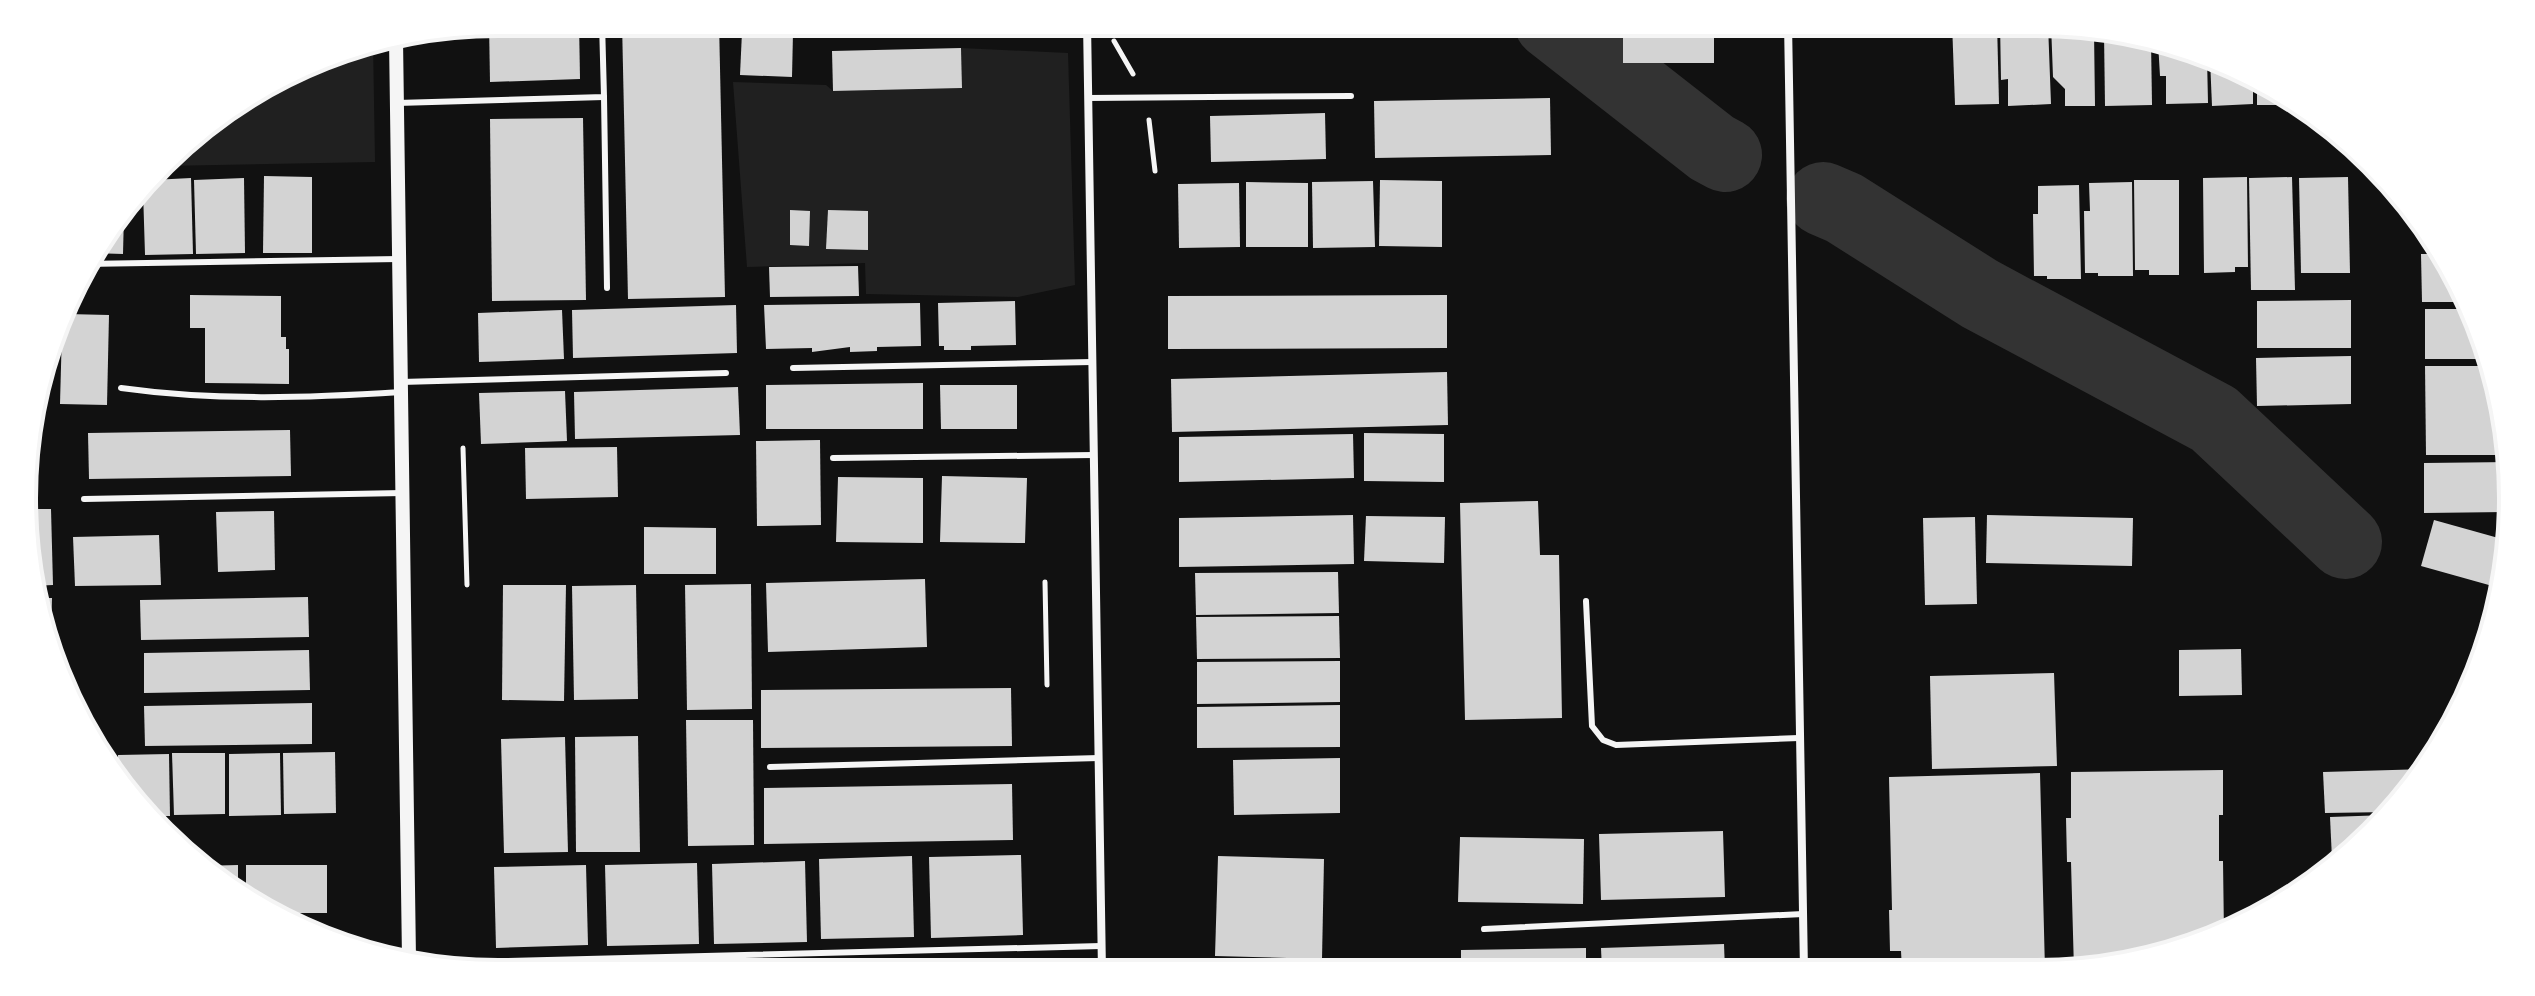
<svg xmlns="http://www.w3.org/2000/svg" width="2535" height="996" font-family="Poppins,sans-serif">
	<rect width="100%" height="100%" fill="#111"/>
	<!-- green -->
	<g fill="#202020">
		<path d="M373,43L375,162L163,166L185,140L345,47Z"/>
		<path d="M961,48L1068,53L1075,285L1018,297L866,294L865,263L747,267L733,82L826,85L833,91L962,88Z"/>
	</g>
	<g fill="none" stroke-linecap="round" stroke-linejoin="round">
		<!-- river -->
		<g stroke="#333" stroke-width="74">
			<path d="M1551,22L1712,148L1725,155"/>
			<path d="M1823,199L1844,208L1980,294L2214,419L2345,542"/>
		</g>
	</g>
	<!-- building -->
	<g fill="#d3d3d3">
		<path d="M498,22H579L580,79L490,82L489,23Z"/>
		<path d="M622,22H719L725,297L628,299Z"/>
		<rect x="1623" y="22" width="91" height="41"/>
		<path d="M1952,22H1997L1999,104L1955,105Z"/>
		<path d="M2000,22L2048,24L2051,104L2008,106V79L2001,80Z"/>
		<path d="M2051,24L2094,31L2095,106H2065V89L2053,77Z"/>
		<path d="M742,32L793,33L792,77L740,75Z"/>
		<path d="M2104,33L2151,41L2152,105L2105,106Z"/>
		<path d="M2158,42L2190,47L2207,57L2208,103L2166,104V76H2160Z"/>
		<path d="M961,48L962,88L833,91L832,51Z"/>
		<path d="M2210,59L2253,84V104L2212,106Z"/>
		<path d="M2257,86L2289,105H2257Z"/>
		<path d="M1550,98L1551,155L1375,158L1374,101Z"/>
		<path d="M1325,113L1326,159L1211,162L1210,116Z"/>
		<path d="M583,118L586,300L492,301L490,119Z"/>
		<path d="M264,176L312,177V253H263Z"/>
		<path d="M2247,177L2248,267H2235V272L2204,273L2203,178Z"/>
		<path d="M2292,177L2295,290H2251L2249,178Z"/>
		<path d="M2348,177L2350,273H2301L2299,178Z"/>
		<path d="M191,178L193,254L145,255L143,190L152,180Z"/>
		<path d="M244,178L245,253L196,254L194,180Z"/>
		<path d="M1380,180L1442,181V247L1379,246Z"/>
		<path d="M2134,180H2179V275H2149V270H2135Z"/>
		<path d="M1373,181L1375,247L1313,248L1312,182Z"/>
		<path d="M1246,182L1308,183V247H1246Z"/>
		<path d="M2132,182L2133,276H2098V273H2085L2084,211H2090L2089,183Z"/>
		<path d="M1239,183L1240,247L1179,248L1178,184Z"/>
		<path d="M2079,185L2081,279H2047V276H2034L2033,214H2038V186Z"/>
		<path d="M790,210L810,211L809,246L790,245Z"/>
		<path d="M828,210L868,211V250L826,249Z"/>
		<path d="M124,214L123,254L91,253Z"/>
		<path d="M2421,254H2438L2464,287L2468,302H2422Z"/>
		<path d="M858,266L859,296L770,297L769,267Z"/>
		<path d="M190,295L281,296V337H286V349H289V384L205,383V328H190Z"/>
		<path d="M1447,295V348L1168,349V296Z"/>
		<path d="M2351,300V348H2257V301Z"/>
		<path d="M1015,301L1016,345L971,346V350H944V346H939L938,303Z"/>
		<path d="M920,303L921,346L877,347V351L850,352V347L812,352V348L766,349L764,305Z"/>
		<path d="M736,305L737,353L573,358L572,310Z"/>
		<path d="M2425,309H2470L2483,359H2425Z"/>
		<path d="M562,310L564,359L479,362L478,313Z"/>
		<path d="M67,314L109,315L107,405L60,404L62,330Z"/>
		<path d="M2351,356V404L2257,406L2256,358Z"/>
		<path d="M2425,366H2485L2509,455H2426Z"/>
		<path d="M1447,372L1448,425L1172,432L1171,379Z"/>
		<path d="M923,383V429H766V385Z"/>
		<path d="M940,385H1017V429H941Z"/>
		<path d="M738,387L740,435L575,439L574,392Z"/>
		<path d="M565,391L567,441L481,444L479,393Z"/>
		<path d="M290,430L291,476L89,479L88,433Z"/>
		<path d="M1364,433L1444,434V482L1364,481Z"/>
		<path d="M1353,434L1354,478L1179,482V437Z"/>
		<path d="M820,440L821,525L757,526L756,441Z"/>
		<path d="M617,447L618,497L526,499L525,448Z"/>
		<path d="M2511,462L2506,512L2424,513V463Z"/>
		<path d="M942,476L1027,478L1025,543L940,542Z"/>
		<path d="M838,477L923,478V543L836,542Z"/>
		<path d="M1538,501L1540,555H1559L1562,718L1465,720L1460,503Z"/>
		<path d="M29,509H51L53,585L31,586Z"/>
		<path d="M274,511L275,570L218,572L216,512Z"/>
		<path d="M1353,515L1354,564L1179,567V518Z"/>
		<path d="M1987,515L2133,518L2132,566L1986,563Z"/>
		<path d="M1366,516L1445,517L1444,563L1364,561Z"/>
		<path d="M1975,517L1977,604L1925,605L1923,518Z"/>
		<path d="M2434,520L2502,539L2496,587L2421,566Z"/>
		<path d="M644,527L716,528V574H644Z"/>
		<path d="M159,535L161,585L75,586L73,537Z"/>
		<path d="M1338,572L1339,613L1196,615L1195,573Z"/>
		<path d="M925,579L927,647L768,652L766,583Z"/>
		<path d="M751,584L752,709L687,710L685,585Z"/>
		<path d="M503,585H566L564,701L502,700Z"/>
		<path d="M636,585L638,699L574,700L572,586Z"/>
		<path d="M308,597L309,637L141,640L140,600Z"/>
		<path d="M34,598H52L51,640Z"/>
		<path d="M1339,616L1340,658L1197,659L1196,617Z"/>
		<path d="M2241,649L2242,695L2179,696V650Z"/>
		<path d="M309,650L310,690L144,693V653Z"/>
		<path d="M1340,661V702L1197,704V662Z"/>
		<path d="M2054,673L2057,766L1932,769L1930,676Z"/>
		<path d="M1011,688L1012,746L761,748V690Z"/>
		<path d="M312,703V744L145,746L144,706Z"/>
		<path d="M1340,705V747L1197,748V707Z"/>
		<path d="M686,720H753L754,845L688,846Z"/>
		<path d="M638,736L640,852H576L575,737Z"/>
		<path d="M565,737L568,852L504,853L501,739Z"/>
		<path d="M335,752L336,813L284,814L283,753Z"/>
		<path d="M172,753H225V814L174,815Z"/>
		<path d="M280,753L281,815L229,816V754Z"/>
		<path d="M169,754L170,816H153L118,779V755Z"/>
		<path d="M99,755H116V777L102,762Z"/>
		<path d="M1340,758V813L1234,815L1233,760Z"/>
		<path d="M2427,769L2390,812L2325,813L2323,772Z"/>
		<path d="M2223,770V815H2219V861H2223L2224,935L2100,970H2074L2071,862H2067L2066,818H2071V772Z"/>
		<path d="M2040,773L2045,970H1902L1901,951H1890L1889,910H1892L1889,777Z"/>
		<path d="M1012,784L1013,840L764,844V788Z"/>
		<path d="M2386,815L2350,856L2332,859L2330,817Z"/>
		<path d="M1723,831L1725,897L1601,900L1599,834Z"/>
		<path d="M1460,837L1584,839L1583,904L1458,902Z"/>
		<path d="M1021,855L1023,935L931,938L929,857Z"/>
		<path d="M912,856L914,937L821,939L819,859Z"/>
		<path d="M1218,856L1324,859L1322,959L1215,956Z"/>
		<path d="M805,861L807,942L714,944L712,864Z"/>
		<path d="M697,863L699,944L607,946L605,865Z"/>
		<path d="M238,865V892L209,876L199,866Z"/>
		<path d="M246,865H327V913H279L246,896Z"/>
		<path d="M586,865L588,945L496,948L494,867Z"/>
		<path d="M1724,944L1725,971H1602L1601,948Z"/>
		<path d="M1586,948V971L1461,972V950Z"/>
		<path d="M1028,969V973H994V970Z"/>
	</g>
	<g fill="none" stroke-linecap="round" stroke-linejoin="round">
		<!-- path -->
		<g stroke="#f5f5f5" stroke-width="5">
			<path d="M1114,41L1133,74"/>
			<path d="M1149,120L1155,171"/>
			<path d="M463,448L467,585"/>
			<path d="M1045,582L1047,685"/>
		</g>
		<!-- service -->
		<g stroke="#f5f5f5" stroke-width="6">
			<path d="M604,97L607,288"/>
			<path d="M1088,98L1351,96"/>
			<path d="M397,103L604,97L602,22"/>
			<path d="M84,264L399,259"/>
			<path d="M793,368L1092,362"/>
			<path d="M401,382L726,373"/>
			<path d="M121,388C214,401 308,398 401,392"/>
			<path d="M833,458L1094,455"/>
			<path d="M84,499L403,493"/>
			<path d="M1586,601L1592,726L1603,740L1616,745L1799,738"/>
			<path d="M770,767L1099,758"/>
			<path d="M1484,929L1803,914"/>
			<path d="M431,963L1101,946"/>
		</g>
		<!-- minor -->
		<g stroke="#f5f5f5" stroke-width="8">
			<path d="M1087,22L1102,972"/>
			<path d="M1788,22L1804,971"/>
		</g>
		<!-- tertiary -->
		<path stroke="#f5f5f5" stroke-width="14" d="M396,39L409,959"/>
	</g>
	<!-- crop -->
	<path d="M0 0H2535V996H0ZM498 36H2037A462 462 0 0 1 2499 498V498A462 462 0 0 1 2037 960H498A462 462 0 0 1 36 498V498A462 462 0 0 1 498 36Z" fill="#fff" fill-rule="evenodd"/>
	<path fill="none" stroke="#f5f5f5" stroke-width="4" d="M498 36H2037A462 462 0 0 1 2499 498V498A462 462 0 0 1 2037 960H498A462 462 0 0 1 36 498V498A462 462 0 0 1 498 36Z"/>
</svg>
